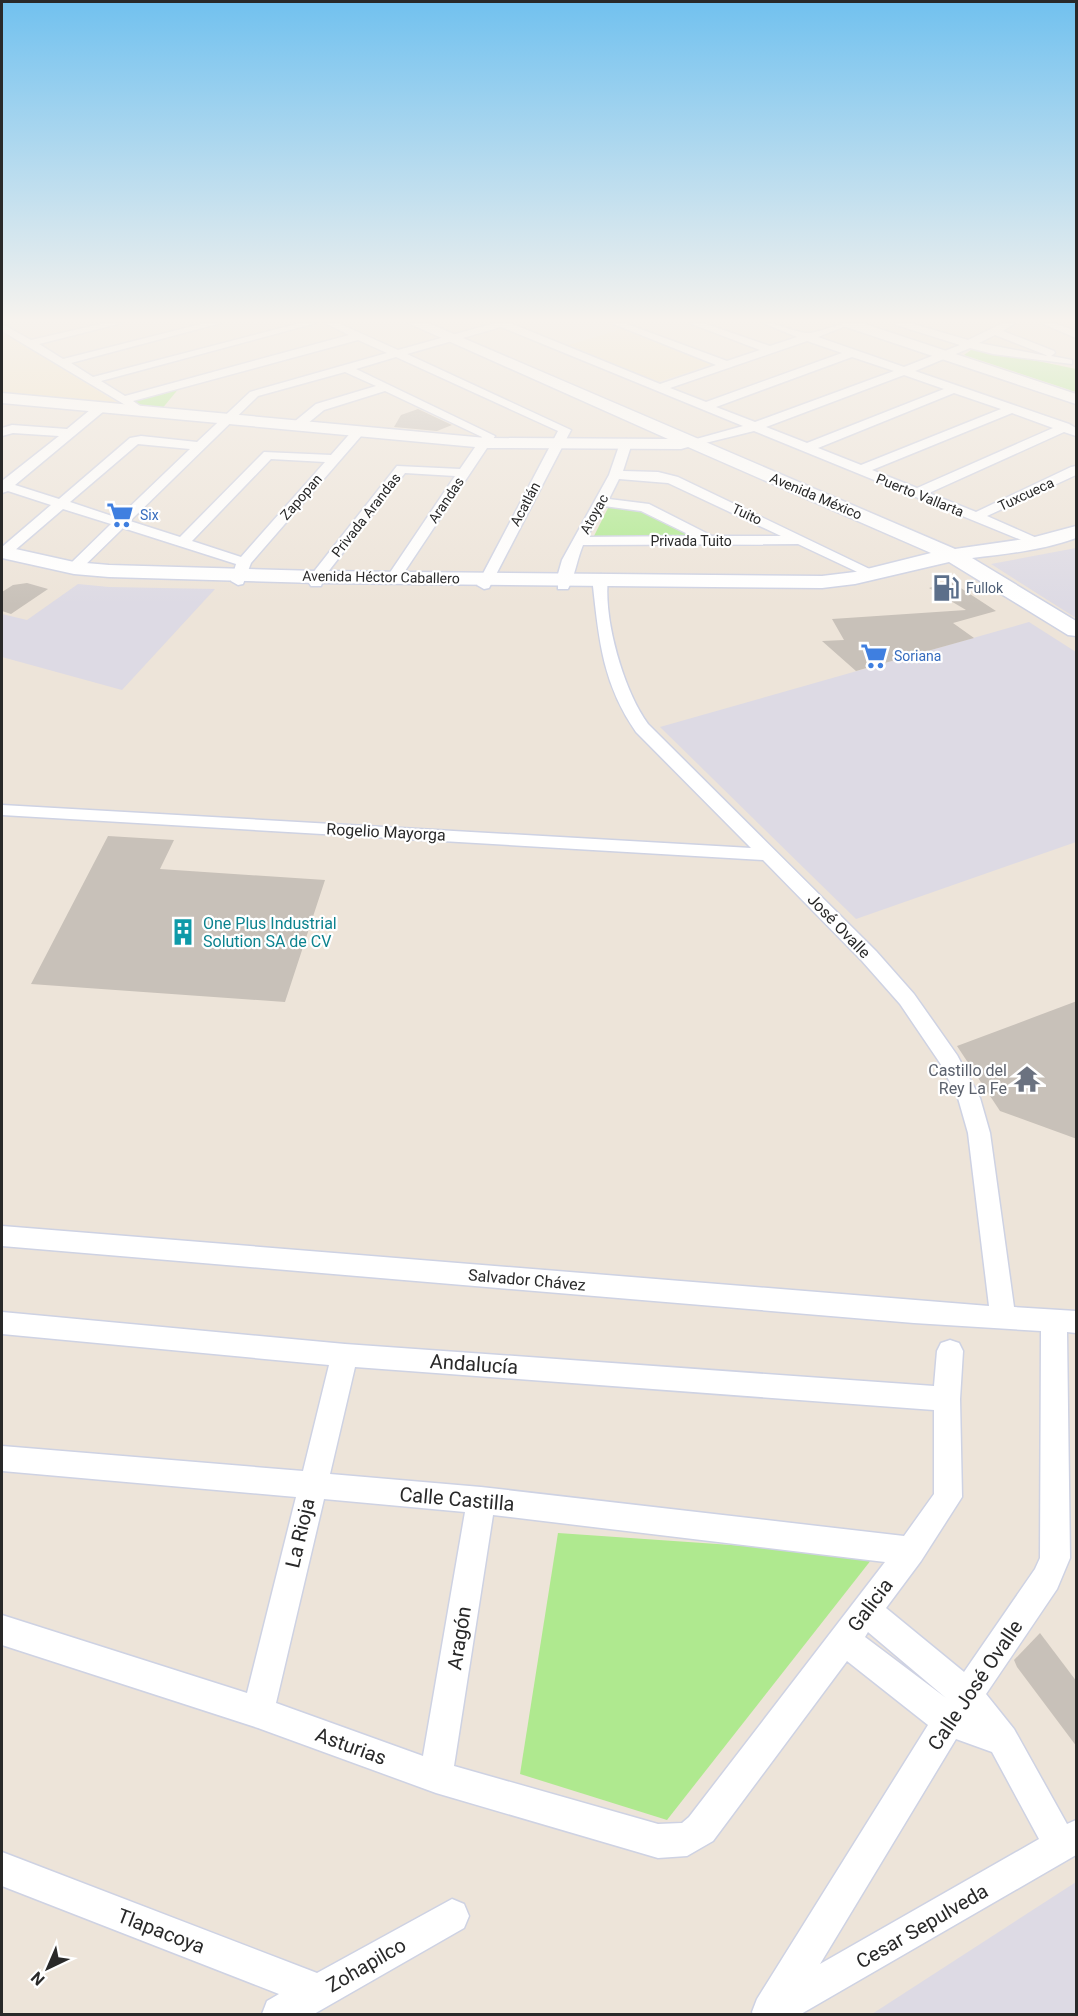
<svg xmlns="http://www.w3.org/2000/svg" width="1078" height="2016" font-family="Roboto,sans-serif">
	<rect width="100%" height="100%" fill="#ede4d9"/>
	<!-- industrial -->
	<g fill="#dddae4">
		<path d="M1076,548V618L991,564Z"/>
		<path d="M78,584L109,587L215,589L122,690L2,657V614L27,620Z"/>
		<path d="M1029,622L1076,652V842L856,919L660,727Z"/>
		<path d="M1076,1882V2014H872Z"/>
	</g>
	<!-- education -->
	<g fill="#f0e2c6">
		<path d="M625,328L713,362V364L658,382L569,345Z"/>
		<path d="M2,332L33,351L118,403L2,393Z"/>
	</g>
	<!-- green -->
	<g fill="#afe98f">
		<path d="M971,350H984L1076,369V392L964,355Z"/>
		<path d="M180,387L161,410L142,407L132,400Z"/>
		<path d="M609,506C637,507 667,517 689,536H594Z"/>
		<path d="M558,1533L875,1555L667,1820L520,1774Z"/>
	</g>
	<!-- building -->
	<g fill="#c8c1b9">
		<path d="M418,409L452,425L437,431L394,427L401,415Z"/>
		<path d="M950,581L996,611L953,623L974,638L856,671L822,641L844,640L832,619L966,610L929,588Z"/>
		<path d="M27,583L48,589L11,614L2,611V592L13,585Z"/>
		<path d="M108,836L174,840L160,869L325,880L285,1002L31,984Z"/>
		<path d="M1077,1001V1139L1000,1111L957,1046Z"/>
		<path d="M1040,1633L1077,1682V1747L1017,1667L1014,1660Z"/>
	</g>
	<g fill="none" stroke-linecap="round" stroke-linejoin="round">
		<defs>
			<g id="street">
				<path d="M105,323H122L39,344L63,359L205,323H221L71,363L93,377L300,323H316L101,381L125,396L349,335L325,323H338L398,350L495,323H510L660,384L716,365L611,323H624L727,361L760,350L689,323H703L770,346L797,337L763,323C779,323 790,331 806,333C816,334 838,323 853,323L818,337L904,367L960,345L896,325L895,323H910L968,340L1003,323H1015L1003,331L1054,351L1055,353L1051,356L1072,360V364L993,354L970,348L915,371L1069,424L1076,428V436L1064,432L929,493L976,512L1071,467L1076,466V475L987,516L1048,543L1046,546H1036L754,431L689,447V441L743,426L501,327L407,354L571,430L489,588L484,589L477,585L558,431L396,357L356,369L495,436L399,580H389L387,577L455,476L405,473L324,577L321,586H311L309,583L312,574L397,466L460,469L482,437L385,391L324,410L302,428H294V422L316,404L376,386L345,372L258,396L130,521L180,537L264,452L331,455L354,429H362V435L251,563L243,584L238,585L231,581L236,564L123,528L79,571H69V565L111,524L63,509L7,557L2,558V547L51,505L8,491L2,493V481L59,436L13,433L2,436V428L12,425L67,429L96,405H104V411L15,485L59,499L130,438L141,436L197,442L250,392L387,353L358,340L133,401L143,408L137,412L2,331V324L31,340ZM995,335L1046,355L1047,356L979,343ZM807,341L842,353L706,402L670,388ZM852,357L894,371L755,422L716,407ZM904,375L944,389L807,443L766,427ZM954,393L1001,409L861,465L818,448ZM1012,413L1053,428L917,488L872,470ZM138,444L190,449L118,518L70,502ZM271,459L325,462L241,557L192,541Z"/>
				<path d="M1041,323H1054L1076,331V338Z"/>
				<path d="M626,439L632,443L623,471L658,472L678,477L880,574L878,577H868L798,544L583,545C577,559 575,576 568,589H558V574L562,560L609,475L620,443ZM619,479L668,483L781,536H712L649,504L609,499ZM604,506L641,511L692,536L587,537Z"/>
				<path d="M601,574L608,578C603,620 624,691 648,724L876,951L914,994L957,1055L980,1098L990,1133L1014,1307L1076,1311V1333L1067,1332L1070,1558L1057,1589L986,1694L1014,1729L1067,1824L1076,1820V1855L801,2014H753L752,2012L757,1999L928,1725L847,1661L713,1841L687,1856L658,1858L436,1793L258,1728L2,1645V1615L247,1693L296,1497L2,1471V1446L303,1471L329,1365L2,1334V1312L345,1344L934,1386L937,1351L941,1343L950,1340L959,1343L963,1351L960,1399L962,1497L921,1561L886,1608L964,1672L1035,1569L1040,1558L1041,1331L914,1323L2,1246V1226L989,1306L968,1133L958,1098L940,1063L900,1004L862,961L763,860L2,815V805L751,848L636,732C603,684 599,641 593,586L594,578ZM355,1367L934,1410V1494L904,1536L481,1487L330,1474ZM324,1499L465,1512L423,1756L276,1703ZM493,1515L885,1562L689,1817L682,1823L658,1824L454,1766ZM868,1632L946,1698L865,1637ZM956,1739L992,1752L1039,1839L820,1964Z"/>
				<path d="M2,1852L317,1973L452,1899L464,1904L469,1916L464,1928L314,2014H262L267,2001L279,1994L2,1886Z"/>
			</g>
			<g id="secondary">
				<path d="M408,323H428L955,549L1031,538L1076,526V538C1043,550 1007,554 972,558L1076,621V636L1068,635L949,562L855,584L822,588L317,583L109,577L74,574L2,558V546L74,562L109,565L317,571L822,576L855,572L931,553L688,447L681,449L486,448L2,403V393L486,438L668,439Z"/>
				<path d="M841,323H862L1076,394V404L843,326Z"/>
			</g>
		</defs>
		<!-- street casing -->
		<use href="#street" stroke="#ced2e3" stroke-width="3"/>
		<!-- secondary casing -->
		<use href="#secondary" stroke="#ced2e3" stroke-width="3"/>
		<!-- street -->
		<use href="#street" fill="#fff" fill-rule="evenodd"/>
		<!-- secondary -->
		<use href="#secondary" fill="#fff" fill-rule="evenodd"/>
	</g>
	<!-- sky -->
	<linearGradient id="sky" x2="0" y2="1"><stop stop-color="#71c1ef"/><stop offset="0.53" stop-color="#f7f3ee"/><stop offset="1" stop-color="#f7f3ee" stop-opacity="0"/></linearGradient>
	<rect width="1078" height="605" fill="url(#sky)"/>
	<!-- icons -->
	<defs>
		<symbol id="supermarket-bare" viewBox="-9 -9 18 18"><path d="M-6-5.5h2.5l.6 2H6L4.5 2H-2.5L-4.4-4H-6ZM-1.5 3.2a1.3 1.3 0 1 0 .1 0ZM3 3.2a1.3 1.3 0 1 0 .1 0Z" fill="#3f7fe0" stroke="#fff" stroke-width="2.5" paint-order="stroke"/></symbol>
		<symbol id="fuel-bare" viewBox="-9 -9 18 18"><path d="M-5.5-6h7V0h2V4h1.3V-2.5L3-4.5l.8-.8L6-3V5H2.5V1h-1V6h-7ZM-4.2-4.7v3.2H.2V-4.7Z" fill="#5c6f8a" stroke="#fff" stroke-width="2.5" paint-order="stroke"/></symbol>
		<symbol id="building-bare" viewBox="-9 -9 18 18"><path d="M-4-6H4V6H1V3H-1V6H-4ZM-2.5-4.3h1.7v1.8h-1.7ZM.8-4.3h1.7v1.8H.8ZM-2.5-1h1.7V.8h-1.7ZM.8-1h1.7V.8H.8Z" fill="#0f9aa8" stroke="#fff" stroke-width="2.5" paint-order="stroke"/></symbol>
		<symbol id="temple-bare" viewBox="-9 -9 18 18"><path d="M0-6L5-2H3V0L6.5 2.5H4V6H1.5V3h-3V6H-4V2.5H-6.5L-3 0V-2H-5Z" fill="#6b7280" stroke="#fff" stroke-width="2.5" paint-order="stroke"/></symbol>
	</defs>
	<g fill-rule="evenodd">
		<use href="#supermarket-bare" x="101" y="496" width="38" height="38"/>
		<use href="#fuel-bare" x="927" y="569" width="38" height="38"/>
		<use href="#supermarket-bare" x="855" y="637" width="38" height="38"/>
		<use href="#building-bare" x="164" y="913" width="38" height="38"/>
		<use href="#temple-bare" x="1008" y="1060" width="38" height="38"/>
	</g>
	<g text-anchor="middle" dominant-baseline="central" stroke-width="4.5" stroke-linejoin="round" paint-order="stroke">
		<!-- far-street labels -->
		<g font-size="14" fill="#292929" stroke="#fff">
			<text transform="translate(1026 494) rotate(-25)">Tuxcueca</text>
			<text transform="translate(920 495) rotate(22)">Puerto Vallarta</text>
			<text transform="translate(816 496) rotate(23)">Avenida México</text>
			<text transform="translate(301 497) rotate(-49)">Zapopan</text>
			<text transform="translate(446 500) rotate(-56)">Arandas</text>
			<text transform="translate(525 504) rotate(-62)">Acatlán</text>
			<text transform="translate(594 514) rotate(-61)">Atoyac</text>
			<text transform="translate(747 514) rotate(25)">Tuito</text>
			<text transform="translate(366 515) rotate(-52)">Privada Arandas</text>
			<text x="691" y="541">Privada Tuito</text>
			<text transform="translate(381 577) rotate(1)">Avenida Héctor Caballero</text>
		</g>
		<!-- far-shop labels -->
		<g font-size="14" fill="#366cbe" stroke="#fff" text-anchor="start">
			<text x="140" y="515">Six</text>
			<text x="894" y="656">Soriana</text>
		</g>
		<!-- far-service labels -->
		<g font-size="14" fill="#4e5e75" stroke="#fff" text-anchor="start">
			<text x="966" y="588">Fullok</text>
		</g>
		<!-- street labels -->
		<g font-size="16" fill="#292929" stroke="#fff">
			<text transform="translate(386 832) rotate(3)">Rogelio Mayorga</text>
			<text transform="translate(839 926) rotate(46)">José Ovalle</text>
			<text transform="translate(527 1280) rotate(5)">Salvador Chávez</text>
		</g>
		<!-- culture labels -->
		<g font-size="16" fill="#0d838f" stroke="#fff" text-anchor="start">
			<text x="203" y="923">One Plus Industrial<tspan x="203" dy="18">Solution SA de CV</tspan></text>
		</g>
		<!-- worship labels -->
		<g font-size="16" fill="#5b616d" stroke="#fff" text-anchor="end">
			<text x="1007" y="1070">Castillo del<tspan x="1007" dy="18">Rey La Fe</tspan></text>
		</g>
		<!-- near-street labels -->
		<g font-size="20" fill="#292929" stroke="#fff">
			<text transform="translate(474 1364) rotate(4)">Andalucía</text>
			<text transform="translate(457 1499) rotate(5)">Calle Castilla</text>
			<text transform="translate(300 1533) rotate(-77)">La Rioja</text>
			<text transform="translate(870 1605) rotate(-53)">Galicia</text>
			<text transform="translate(459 1638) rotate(-81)">Aragón</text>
			<text transform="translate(975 1685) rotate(-56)">Calle José Ovalle</text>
			<text transform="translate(351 1746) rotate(20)">Asturias</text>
			<text transform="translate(922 1926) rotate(-30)">Cesar Sepulveda</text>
			<text transform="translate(161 1931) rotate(21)">Tlapacoya</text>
			<text transform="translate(366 1965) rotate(-30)">Zohapilco</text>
		</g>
	</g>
	<!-- border -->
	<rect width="1078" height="2016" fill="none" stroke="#292929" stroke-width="6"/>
	<!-- north arrow -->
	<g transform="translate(48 1968) rotate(224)" stroke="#ffffff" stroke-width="4.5" paint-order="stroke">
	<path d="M0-4.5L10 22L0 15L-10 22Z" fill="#292929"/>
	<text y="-9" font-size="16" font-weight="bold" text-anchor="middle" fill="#292929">N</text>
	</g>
</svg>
